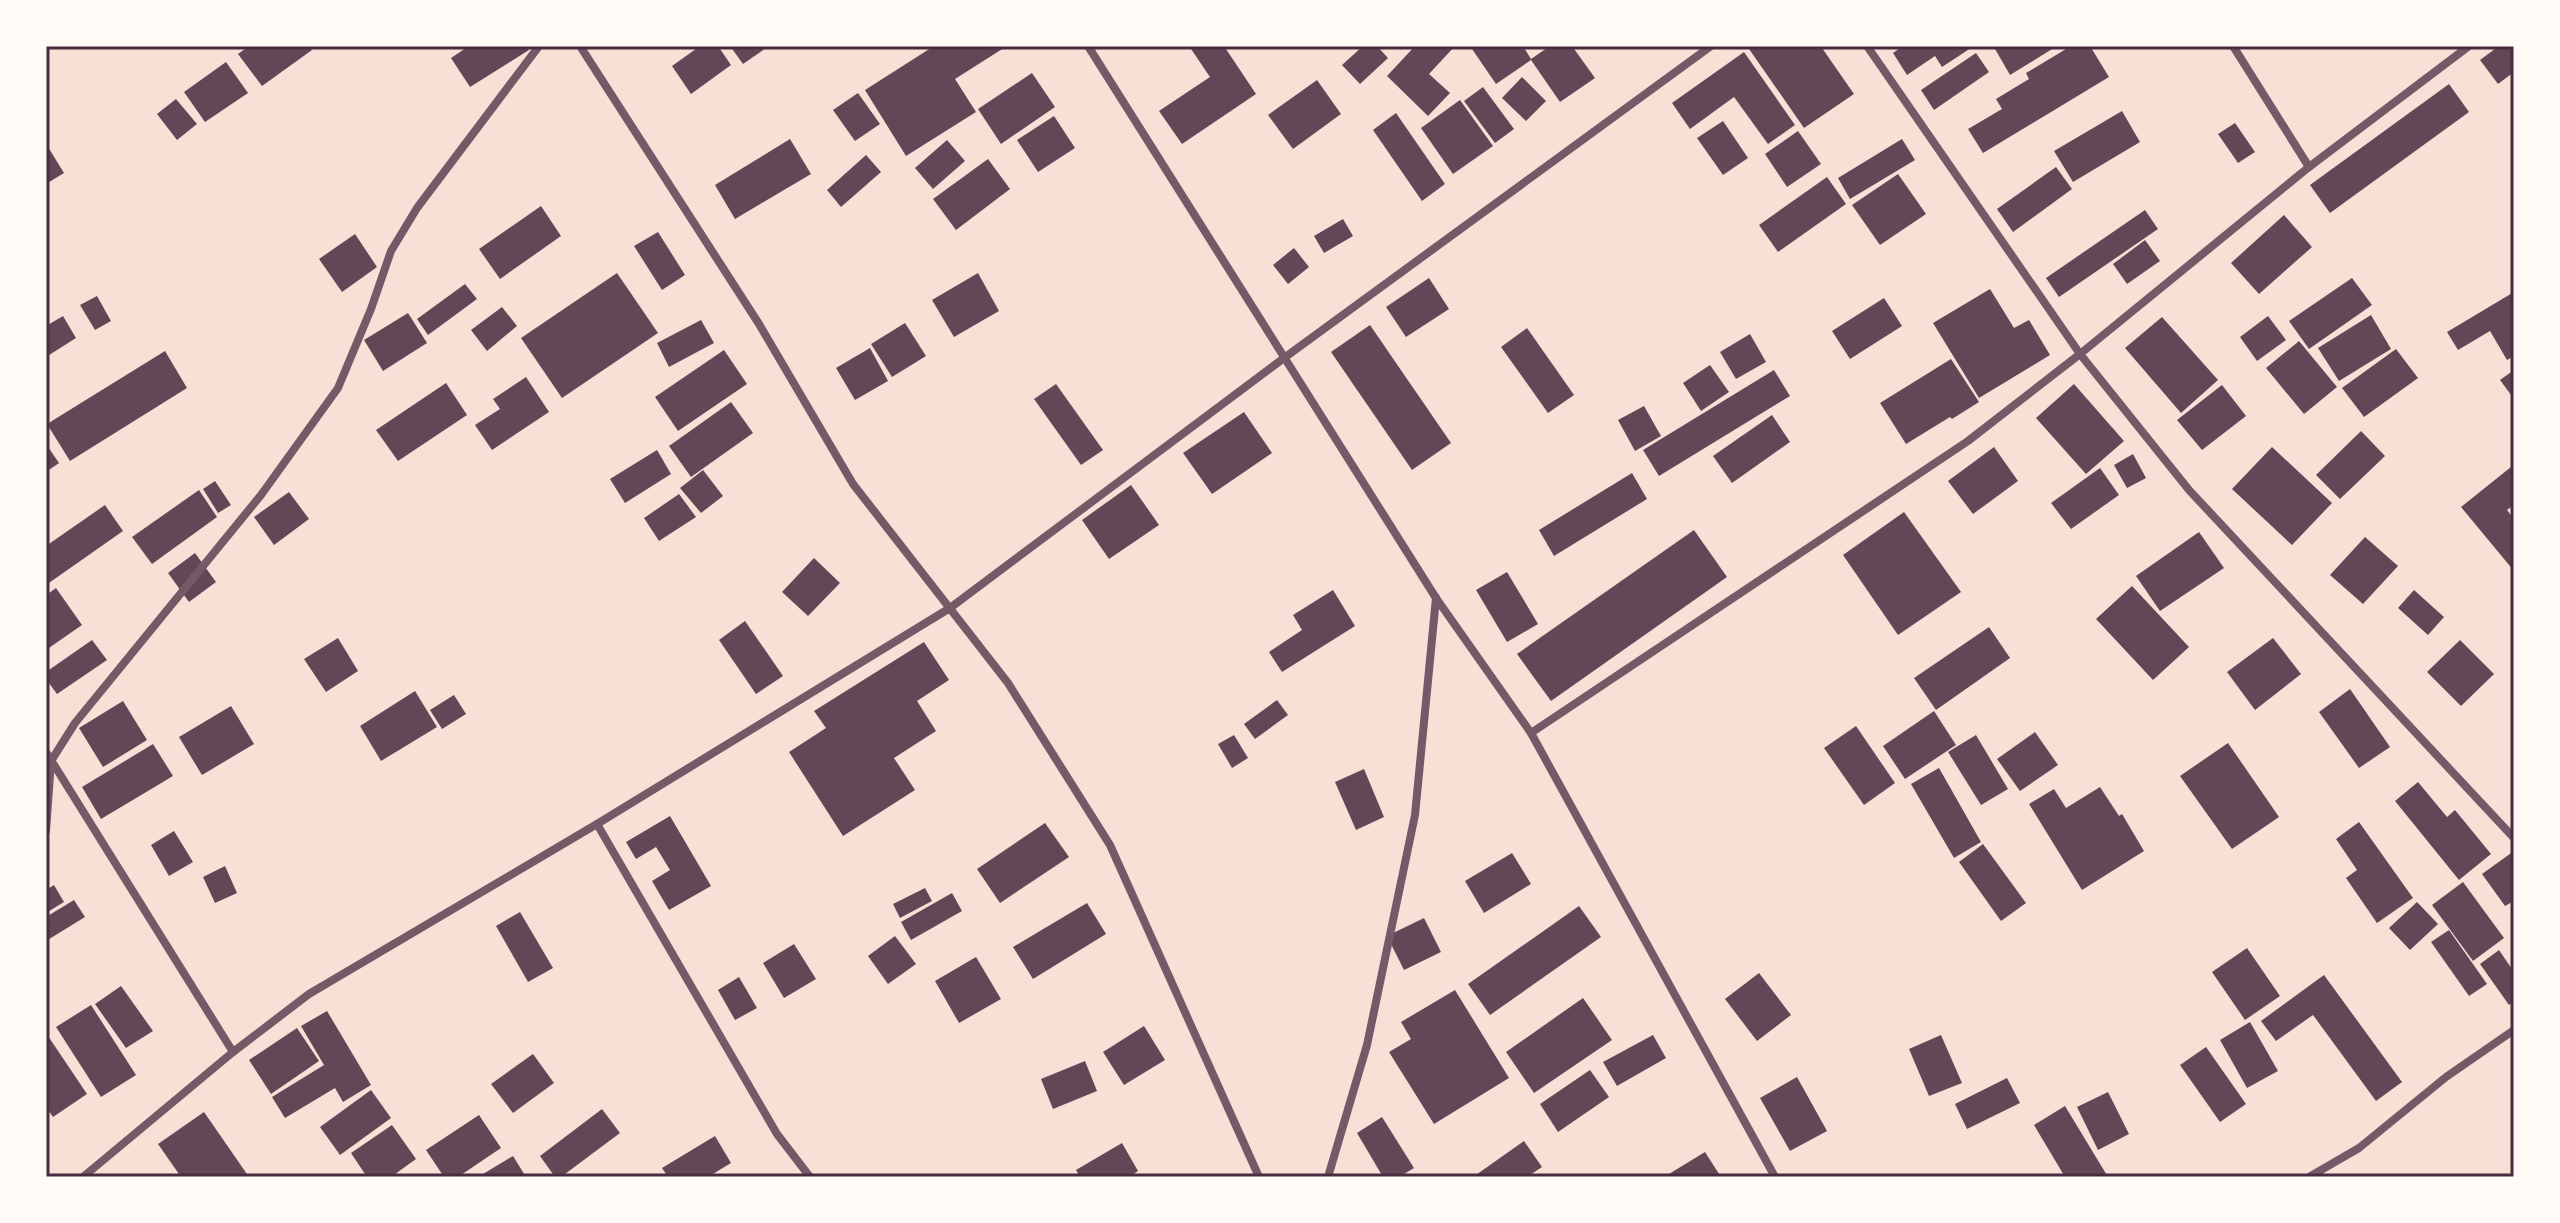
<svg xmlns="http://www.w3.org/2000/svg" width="2560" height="1223" font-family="'Varela Round',sans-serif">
	<rect width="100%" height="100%" fill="#f7e1d7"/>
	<!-- building -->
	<g fill="#644757">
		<path d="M249,46H309L312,50L262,86L238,54Z"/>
		<path d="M469,46H526L529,50L470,87L451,58Z"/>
		<path d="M700,46H718L731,65L691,94L672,66Z"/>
		<path d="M730,46H769L743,64Z"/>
		<path d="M934,46H1007L955,79L976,112L906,156L865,90Z"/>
		<path d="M1189,46H1224L1256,94L1182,144L1159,111L1210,77Z"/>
		<path d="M1363,46H1377L1388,58L1360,84L1342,65Z"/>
		<path d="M1415,46H1455L1429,74L1450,93L1428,116L1387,76Z"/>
		<path d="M1470,46H1523L1531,59L1550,46H1572L1595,78L1560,102L1531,60L1496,84Z"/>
		<path d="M1747,46H1824L1822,48L1854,94L1804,128Z"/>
		<path d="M1903,46H1974L1942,67L1935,56L1907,75L1893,53Z"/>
		<path d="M2000,46H2057L2010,75L1995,49Z"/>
		<path d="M2071,46H2090L2109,77L1983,153L1968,129L2002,109L1996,99L2029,79L2026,73Z"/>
		<path d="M2499,46H2514V72L2498,84L2480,60Z"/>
		<path d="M1744,52L1795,125L1768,144L1734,97L1690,129L1672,103Z"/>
		<path d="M1976,53L1989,72L1934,110L1921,90Z"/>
		<path d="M226,62L248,93L205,122L184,92Z"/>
		<path d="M1032,73L1055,107L1001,144L978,109Z"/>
		<path d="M1522,77L1546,101L1526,121L1502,98Z"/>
		<path d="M1317,80L1341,114L1293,149L1268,115Z"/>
		<path d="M2449,84L2469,112L2330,213L2310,185Z"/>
		<path d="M1483,87L1514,129L1495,143L1464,101Z"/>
		<path d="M858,93L880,124L855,141L833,110Z"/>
		<path d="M176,99L197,124L177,140L157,114Z"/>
		<path d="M1460,100L1493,146L1453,174L1421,128Z"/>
		<path d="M2122,111L2140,142L2073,182L2054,151Z"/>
		<path d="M1396,113L1445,184L1422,201L1373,130Z"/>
		<path d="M1054,116L1075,148L1038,172L1017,140Z"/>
		<path d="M1723,121L1748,158L1723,175L1697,138Z"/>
		<path d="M2235,123L2255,152L2238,163L2218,134Z"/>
		<path d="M1798,131L1821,164L1787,187L1765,154Z"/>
		<path d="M790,139L811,174L735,219L715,185Z"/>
		<path d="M1902,139L1915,160L1850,199L1838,178Z"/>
		<path d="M947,140L965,161L933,189L915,168Z"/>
		<path d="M48,147L64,173L46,184V149Z"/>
		<path d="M866,155L881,172L841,207L827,190Z"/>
		<path d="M988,159L1010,189L956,230L933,199Z"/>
		<path d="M2056,167L2072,189L2013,232L1997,209Z"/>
		<path d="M1898,174L1926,214L1880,245L1852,205Z"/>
		<path d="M1827,177L1846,204L1778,252L1759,225Z"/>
		<path d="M541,206L561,236L500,279L479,249Z"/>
		<path d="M2145,210L2158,229L2059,297L2046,278Z"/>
		<path d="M2284,215L2312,247L2259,294L2231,263Z"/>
		<path d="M1343,219L1353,236L1324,253L1314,236Z"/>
		<path d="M658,232L685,275L662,290L634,246Z"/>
		<path d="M355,234L377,267L342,292L319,259Z"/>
		<path d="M2145,240L2160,261L2127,284L2113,264Z"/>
		<path d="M1294,248L1309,267L1288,284L1273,265Z"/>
		<path d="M617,273L658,333L562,398L521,338Z"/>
		<path d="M978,273L999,311L954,337L932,300Z"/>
		<path d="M1429,278L1449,309L1406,337L1386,307Z"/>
		<path d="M2352,278L2372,305L2309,349L2289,321Z"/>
		<path d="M465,284L477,299L428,335L417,319Z"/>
		<path d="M1990,289L2014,328L2029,320L2050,355L1979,398L1933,323Z"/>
		<path d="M2514,292V356L2507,360L2490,331L2458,350L2447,332Z"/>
		<path d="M97,296L111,321L95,330L80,305Z"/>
		<path d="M1884,298L1902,326L1850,359L1832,331Z"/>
		<path d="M502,307L517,326L487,351L471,330Z"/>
		<path d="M408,313L427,343L383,371L364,340Z"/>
		<path d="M2371,315L2391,349L2339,381L2318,348Z"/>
		<path d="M63,316L76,338L46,357V326Z"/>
		<path d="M2268,316L2286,340L2257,361L2240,337Z"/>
		<path d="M2162,317L2218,380L2181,413L2125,348Z"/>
		<path d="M701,320L714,343L669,367L657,343Z"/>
		<path d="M905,323L926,356L892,377L871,344Z"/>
		<path d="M1370,325L1451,443L1412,470L1331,352Z"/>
		<path d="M1527,328L1574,395L1548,413L1501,347Z"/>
		<path d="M1750,334L1766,362L1736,379L1720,352Z"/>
		<path d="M2299,341L2337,387L2304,414L2266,368Z"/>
		<path d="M870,348L888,381L855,400L836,368Z"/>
		<path d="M2396,349L2418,378L2364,417L2342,388Z"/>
		<path d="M724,350L747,384L678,431L655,397Z"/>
		<path d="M165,351L187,388L70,461L47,424Z"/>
		<path d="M1951,359L1979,402L1952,419L1950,417L1906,444L1880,403Z"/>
		<path d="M1710,365L1729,392L1701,411L1683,383Z"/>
		<path d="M1774,370L1790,396L1659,476L1643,450Z"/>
		<path d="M2514,370V399L2500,380Z"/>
		<path d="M526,377L549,412L492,450L475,425L500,409L493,399Z"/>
		<path d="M446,383L467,415L398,461L376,430Z"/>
		<path d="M1056,384L1103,450L1081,465L1034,399Z"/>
		<path d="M2074,384L2124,441L2086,474L2036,418Z"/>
		<path d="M2222,385L2246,416L2202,450L2177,420Z"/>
		<path d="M731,402L753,433L691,477L669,446Z"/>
		<path d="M1644,406L1661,436L1635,451L1618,420Z"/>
		<path d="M1244,412L1272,453L1212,494L1183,453Z"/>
		<path d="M1772,415L1790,442L1732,483L1713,456Z"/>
		<path d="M2361,431L2385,456L2340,499L2316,475Z"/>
		<path d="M46,444L59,463L46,472Z"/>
		<path d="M1994,447L2018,481L1973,514L1948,481Z"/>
		<path d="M2272,447L2332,503L2292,545L2232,489Z"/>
		<path d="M657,450L671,474L625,503L610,479Z"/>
		<path d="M2133,454L2146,478L2127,488L2114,465Z"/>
		<path d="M2511,467L2514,471V505L2507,510L2514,519V571L2461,507Z"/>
		<path d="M2100,468L2119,495L2071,529L2051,503Z"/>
		<path d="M703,470L723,496L701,513L680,488Z"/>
		<path d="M1632,473L1647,499L1554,556L1539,530Z"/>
		<path d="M215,481L231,505L218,513L203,489Z"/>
		<path d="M1131,485L1159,525L1109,559L1082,520Z"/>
		<path d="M199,490L217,517L152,564L132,537Z"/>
		<path d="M289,492L309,519L274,545L254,517Z"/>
		<path d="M679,494L696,517L659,541L644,518Z"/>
		<path d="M105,505L123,531L46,585V546Z"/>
		<path d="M1904,512L1961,592L1898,635L1843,555Z"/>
		<path d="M1694,530L1727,577L1551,701L1517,654Z"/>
		<path d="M2199,532L2224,568L2160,611L2136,576Z"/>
		<path d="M2365,537L2398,566L2363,604L2330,575Z"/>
		<path d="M195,553L216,582L189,602L168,573Z"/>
		<path d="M814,558L840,583L808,616L782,592Z"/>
		<path d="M1507,572L1538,624L1507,642L1476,590Z"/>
		<path d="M2132,586L2189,647L2153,680L2096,619Z"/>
		<path d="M56,588L82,625L46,650V595Z"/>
		<path d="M1333,590L1355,626L1282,672L1269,652L1302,630L1293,615Z"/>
		<path d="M2414,590L2444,617L2428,635L2398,608Z"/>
		<path d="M745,621L783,676L756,694L719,640Z"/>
		<path d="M1989,627L2010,658L1936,710L1914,678Z"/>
		<path d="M338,638L358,671L326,692L304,659Z"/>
		<path d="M2273,638L2301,674L2255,710L2227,672Z"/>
		<path d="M92,640L107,660L57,694L46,679V672Z"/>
		<path d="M2460,640L2494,674L2461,706L2427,672Z"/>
		<path d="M924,642L949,680L917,701L936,731L894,758L915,790L843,836L789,752L826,728L814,711Z"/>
		<path d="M2350,689L2390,747L2359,768L2319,712Z"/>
		<path d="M415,691L437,727L381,761L360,726Z"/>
		<path d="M454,695L466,714L442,729L430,710Z"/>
		<path d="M1277,700L1288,715L1255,739L1244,724Z"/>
		<path d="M123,701L147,740L103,767L79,728Z"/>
		<path d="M231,706L254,744L202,775L179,737Z"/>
		<path d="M1934,711L1956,745L1905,779L1883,746Z"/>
		<path d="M1856,726L1895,783L1864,805L1824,748Z"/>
		<path d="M2035,732L2058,765L2020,791L1997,759Z"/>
		<path d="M1234,735L1248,758L1232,768L1218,744Z"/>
		<path d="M1976,735L2008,789L1981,805L1948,752Z"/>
		<path d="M2228,743L2279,817L2232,849L2180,776Z"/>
		<path d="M153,744L173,776L101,819L82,787Z"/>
		<path d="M1939,768L1981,842L1954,858L1911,784Z"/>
		<path d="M1364,769L1384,817L1356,830L1335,782Z"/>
		<path d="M2418,782L2447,817L2455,810L2491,854L2459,880L2395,801Z"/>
		<path d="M2100,787L2119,816L2122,814L2144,851L2082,890L2029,804L2054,789L2066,808Z"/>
		<path d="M670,816L711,886L669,910L652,881L670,870L656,847L636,859L626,842Z"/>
		<path d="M2359,822L2413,898L2377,923L2346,878L2357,870L2336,839Z"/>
		<path d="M1045,823L1069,857L1000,903L977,869Z"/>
		<path d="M174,831L193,862L169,876L151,845Z"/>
		<path d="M1983,844L2026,903L2001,921L1959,862Z"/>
		<path d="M2514,851V901L2505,906L2482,874Z"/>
		<path d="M1512,853L1531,884L1484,913L1465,881Z"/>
		<path d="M225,866L237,893L215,903L203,877Z"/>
		<path d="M2463,882L2504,938L2473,961L2432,905Z"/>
		<path d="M54,885L64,902L46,913V890Z"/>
		<path d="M925,888L932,901L900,918L893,904Z"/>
		<path d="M952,893L962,911L911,940L901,922Z"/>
		<path d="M74,900L85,917L46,941V917Z"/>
		<path d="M2417,902L2438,924L2410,950L2389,928Z"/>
		<path d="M1087,903L1106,934L1033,979L1013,947Z"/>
		<path d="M1579,906L1601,937L1490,1015L1468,984Z"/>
		<path d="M520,912L553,968L528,982L496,926Z"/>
		<path d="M1424,918L1441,952L1404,970L1387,936Z"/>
		<path d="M2449,930L2487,984L2469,996L2431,942Z"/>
		<path d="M895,936L916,964L888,984L868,956Z"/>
		<path d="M794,944L816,979L784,998L763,963Z"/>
		<path d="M2247,948L2280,996L2245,1020L2212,972Z"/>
		<path d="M2499,950L2514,972V1001L2509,1005L2480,964Z"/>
		<path d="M976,957L1001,999L959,1023L935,981Z"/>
		<path d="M1759,973L1791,1015L1757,1041L1725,999Z"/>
		<path d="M2324,975L2402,1082L2376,1101L2313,1015L2276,1041L2261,1021Z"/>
		<path d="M739,977L757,1008L735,1020L718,990Z"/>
		<path d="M121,986L153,1031L126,1048L95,1004Z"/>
		<path d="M1455,990L1509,1078L1434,1124L1389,1052L1411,1039L1401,1022Z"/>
		<path d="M1583,998L1612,1040L1534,1093L1506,1052Z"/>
		<path d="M91,1005L136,1075L101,1097L56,1027Z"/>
		<path d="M327,1011L371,1085L343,1102L335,1088L285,1118L272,1097L324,1065L301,1026Z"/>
		<path d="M2250,1022L2278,1071L2247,1088L2220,1040Z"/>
		<path d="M1144,1026L1165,1060L1124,1085L1103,1052Z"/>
		<path d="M297,1028L319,1061L271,1094L249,1060Z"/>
		<path d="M46,1033L87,1094L53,1117L46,1107Z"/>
		<path d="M1653,1035L1666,1058L1617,1086L1603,1062Z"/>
		<path d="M1941,1035L1962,1083L1929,1096L1909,1049Z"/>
		<path d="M2206,1047L2246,1104L2220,1122L2180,1065Z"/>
		<path d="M533,1054L554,1083L513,1113L491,1084Z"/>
		<path d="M1085,1061L1097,1091L1053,1109L1041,1079Z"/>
		<path d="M1590,1070L1609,1097L1558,1132L1540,1104Z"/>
		<path d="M1797,1077L1827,1131L1790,1151L1760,1098Z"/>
		<path d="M2007,1078L2020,1103L1967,1129L1955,1104Z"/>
		<path d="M371,1090L391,1118L340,1155L320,1127Z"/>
		<path d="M2108,1092L2129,1134L2098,1150L2077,1107Z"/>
		<path d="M2065,1106L2108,1177H2065L2034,1125Z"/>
		<path d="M602,1109L620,1133L561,1177H555L540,1156Z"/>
		<path d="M204,1112L249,1177H181L158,1144Z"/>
		<path d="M479,1115L501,1148L458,1177H444L426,1150Z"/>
		<path d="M1382,1117L1414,1168L1399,1177H1383L1357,1133Z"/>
		<path d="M392,1125L416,1159L391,1177H367L351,1153Z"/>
		<path d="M715,1136L731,1163L708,1177H668L662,1168Z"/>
		<path d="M1524,1141L1542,1167L1527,1177H1473Z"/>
		<path d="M1122,1143L1138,1171L1129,1177H1080L1076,1170Z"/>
		<path d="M1705,1152L1721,1177H1664Z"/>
		<path d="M513,1156L526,1177H478Z"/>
	</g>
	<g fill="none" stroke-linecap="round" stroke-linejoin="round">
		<!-- minor -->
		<g stroke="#755966" stroke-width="8">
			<path d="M580,46L759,324L853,484L1008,683L1110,845L1259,1177"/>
			<path d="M1088,46L1436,598L1531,733L1775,1177"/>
			<path d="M1867,46L2080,354L2189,490L2514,838"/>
			<path d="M2233,46L2309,167"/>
			<path d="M1531,733L1968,441L2080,354L2309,167L2469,46"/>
			<path d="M46,752L233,1052"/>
			<path d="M597,824L777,1134L810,1177"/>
			<path d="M46,831L51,761L75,723L261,495L338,388L371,309L391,251L417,208L539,46"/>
			<path d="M83,1177L233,1052L309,994L597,824L950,608L1284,358L1711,46"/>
			<path d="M1328,1177L1367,1045L1415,815L1436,598"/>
			<path d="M2309,1177L2359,1148L2446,1077L2514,1030"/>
		</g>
	</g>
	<!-- border -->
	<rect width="2560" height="1223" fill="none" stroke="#fffaf5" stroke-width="96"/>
	<rect x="48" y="48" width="2464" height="1127" fill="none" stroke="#4a2c40" stroke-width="3"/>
</svg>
